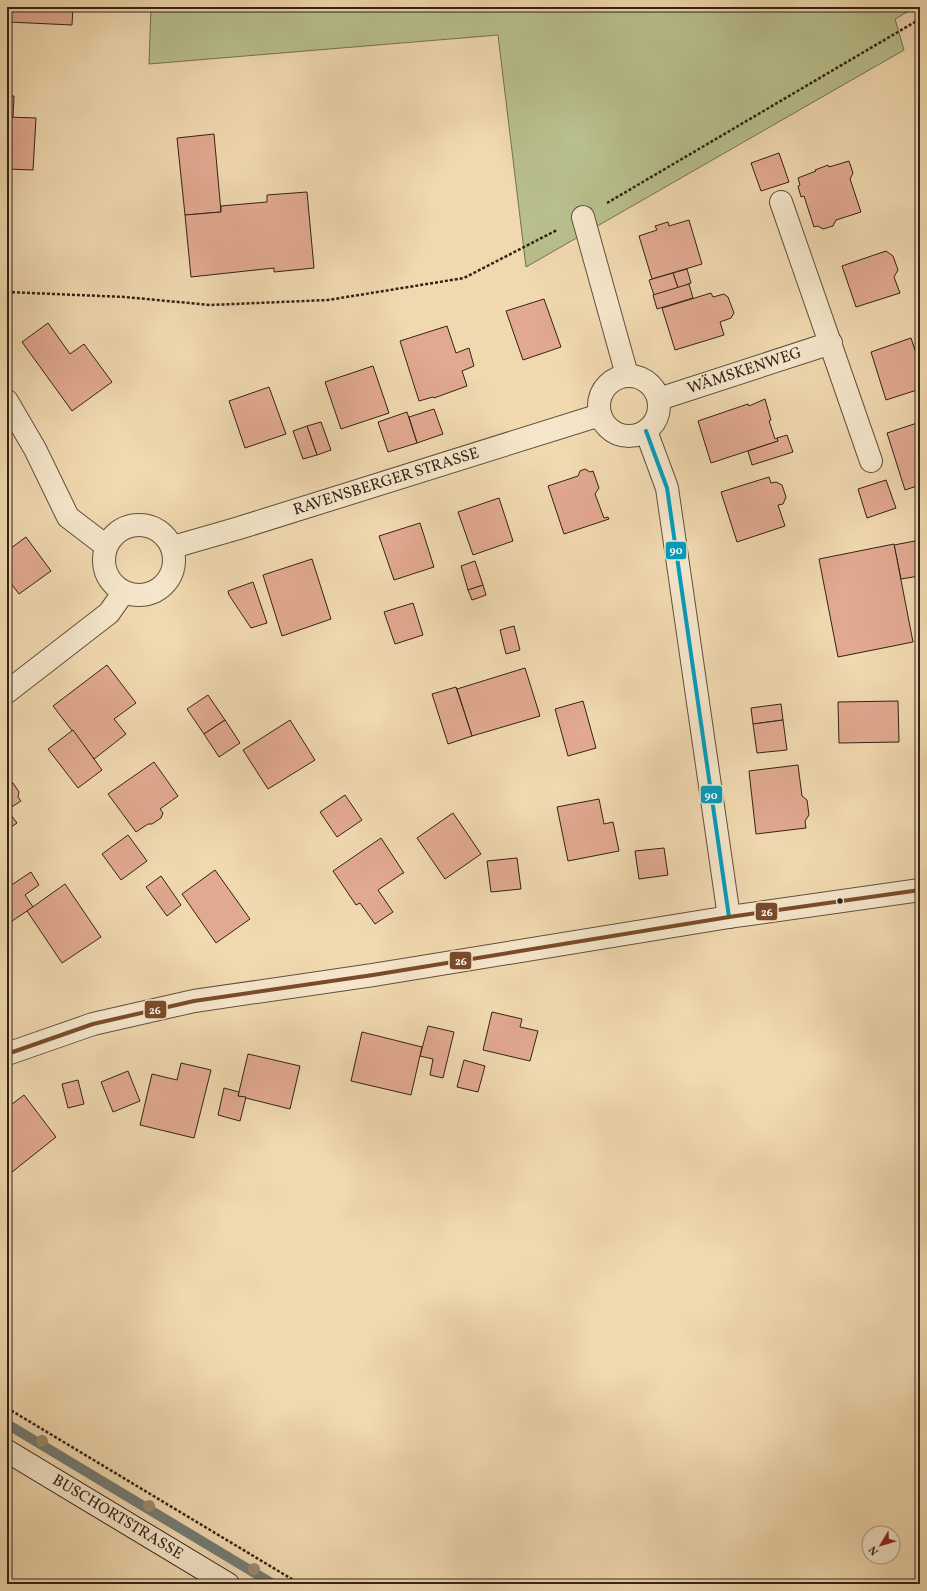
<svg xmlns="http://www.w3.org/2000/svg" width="927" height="1591" font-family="Vollkorn,serif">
	<rect width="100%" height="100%" fill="#f0d8af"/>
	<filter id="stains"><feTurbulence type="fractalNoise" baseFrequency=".005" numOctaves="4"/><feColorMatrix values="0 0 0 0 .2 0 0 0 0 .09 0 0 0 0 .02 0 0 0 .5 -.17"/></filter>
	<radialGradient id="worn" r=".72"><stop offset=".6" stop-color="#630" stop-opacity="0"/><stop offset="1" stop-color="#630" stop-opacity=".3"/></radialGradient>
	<!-- green -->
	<path fill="#b8bf8c" stroke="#767052" d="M151,7H916L895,19L904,50L526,267L498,35L149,64Z"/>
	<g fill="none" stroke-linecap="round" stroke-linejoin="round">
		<!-- stream -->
		<path stroke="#737c75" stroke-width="10" d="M7,1424L273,1584"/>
	</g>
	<!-- building -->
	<g fill="#e1a990" stroke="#332217">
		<path d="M10,7H73L72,25L9,22Z"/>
		<path d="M7,96H14L13,117H7Z"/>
		<path d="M7,117L36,118L33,170L7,169Z"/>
		<path d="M214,134L221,212L185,215L177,138Z"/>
		<path d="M779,153L789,182L761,191L751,163Z"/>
		<path d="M849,161L853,173L850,179L861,212L836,220L833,226L823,229L818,226L814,227L804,196L801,197L798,186L800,185L798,178L816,171L815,170L828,165L829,167Z"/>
		<path d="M307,192L314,268L274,272V268L191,277L185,215L221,212V206L267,202V195Z"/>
		<path d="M689,220L702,264L652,279L639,236L657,230L655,226L668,222L669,226Z"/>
		<path d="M886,251L893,256L898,270L894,277L900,293L856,307L842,266Z"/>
		<path d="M687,269L691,283L678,288L673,273Z"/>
		<path d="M673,273L678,288L654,295L649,280Z"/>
		<path d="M689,284L693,298L657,309L653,295Z"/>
		<path d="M711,293L713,297L724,294L728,297L734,313L731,318L720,322L724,335L675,350L662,308Z"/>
		<path d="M544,299L561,347L523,360L506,311Z"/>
		<path d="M48,323L70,354L84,344L112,382L72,411L22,342Z"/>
		<path d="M447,326L456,353L469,348L474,366L462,371L467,386L434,398L433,397L419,401L400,341Z"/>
		<path d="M911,338L920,365V389L886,400L871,352Z"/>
		<path d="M373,366L389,413L341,429L325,382Z"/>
		<path d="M269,387L286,434L245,448L229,401Z"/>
		<path d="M765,399L771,420L769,421L775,439L777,438L778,441L711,463L698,421L748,404L749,406Z"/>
		<path d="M434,409L443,434L417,443L409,417Z"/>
		<path d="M407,412L417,443L388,452L378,422Z"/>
		<path d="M321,422L331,450L317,455L307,426Z"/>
		<path d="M920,422V485L905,490L887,433Z"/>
		<path d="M307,426L317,455L303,459L293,431Z"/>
		<path d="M787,435L793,452L752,465L748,451L778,441L777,438Z"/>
		<path d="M585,469L590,472L593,471L599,488L595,494L604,518L608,517L609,519L564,534L548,486L578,476L580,471Z"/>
		<path d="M769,477L771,483L776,482L782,485L786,497L783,504L778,505L785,526L737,542L721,492Z"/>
		<path d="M886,480L896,508L867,518L858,489Z"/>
		<path d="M499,498L513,541L473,555L458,512Z"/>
		<path d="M420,523L434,567L394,580L379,536Z"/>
		<path d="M26,537L51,571L19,594L7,578V551Z"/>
		<path d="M920,540V581L919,576L901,579L894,545Z"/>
		<path d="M894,544L913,642L838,657L819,559Z"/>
		<path d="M312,559L331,619L282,636L263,575Z"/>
		<path d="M475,561L483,585L468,590L461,566Z"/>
		<path d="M253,582L267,623L251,628L229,595L228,591Z"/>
		<path d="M483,585L486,595L472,600L468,590Z"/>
		<path d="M413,603L423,635L395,644L384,612Z"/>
		<path d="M514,626L520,650L506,654L500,630Z"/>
		<path d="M107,665L136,703L114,719L126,734L94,759L53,706Z"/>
		<path d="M525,668L540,716L472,736L457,689Z"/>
		<path d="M456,687L472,736L448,744L432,694Z"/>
		<path d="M208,695L225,720L204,734L187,709Z"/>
		<path d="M583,701L596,748L568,756L555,709Z"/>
		<path d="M898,701L899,742L839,743L838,702Z"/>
		<path d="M781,704L783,720L753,724L751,708Z"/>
		<path d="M225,720L240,743L219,757L204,734Z"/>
		<path d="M290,720L315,760L268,789L243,750Z"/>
		<path d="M783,720L787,750L757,753L753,724Z"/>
		<path d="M73,730L102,770L78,788L48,749Z"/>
		<path d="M154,762L178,796L160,809L163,813L161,818L152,824H148L136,832L108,794Z"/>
		<path d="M798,765L802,796L807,800L809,815L805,821L806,828L756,834L749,771Z"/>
		<path d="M7,780L13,783L19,792L18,797L21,801L7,810L17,823L7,830Z"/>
		<path d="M345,795L362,820L337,837L320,812Z"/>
		<path d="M599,799L604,824L613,822L619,851L568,861L557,807Z"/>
		<path d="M453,813L481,854L445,879L417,838Z"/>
		<path d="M128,835L147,861L121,880L102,854Z"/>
		<path d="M381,838L404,873H403L378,890L393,912L375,924L360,903L356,905L333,871Z"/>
		<path d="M664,848L668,875L639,879L635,851Z"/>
		<path d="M517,858L521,889L491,892L487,861Z"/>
		<path d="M215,870L250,919L216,943L182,894Z"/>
		<path d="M31,872L39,885L25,895L33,907L9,923L7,921V888Z"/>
		<path d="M161,876L181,905L167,916L146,887Z"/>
		<path d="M65,884L101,937L62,963L27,911Z"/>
		<path d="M492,1012L522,1019L520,1027L538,1031L530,1061L483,1050Z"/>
		<path d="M428,1026L454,1032L443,1078L430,1075L433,1059L420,1056Z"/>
		<path d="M362,1032L422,1047L411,1095L351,1081Z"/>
		<path d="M248,1054L300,1066L290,1109L238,1096Z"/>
		<path d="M464,1060L485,1066L478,1092L457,1087Z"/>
		<path d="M181,1063L211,1070L194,1138L140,1125L152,1074L177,1080Z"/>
		<path d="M128,1071L140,1101L113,1112L101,1082Z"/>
		<path d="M78,1080L84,1104L68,1108L62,1084Z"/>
		<path d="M224,1088L239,1092L238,1096L246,1097L240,1121L218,1115Z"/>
		<path d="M24,1095L56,1137L7,1176V1108Z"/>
	</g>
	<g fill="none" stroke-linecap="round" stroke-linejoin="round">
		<defs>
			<g id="minor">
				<path d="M781,202L871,461"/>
				<path d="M583,217L627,375"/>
				<circle cx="629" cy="406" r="30"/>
				<path id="s1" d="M659,399L831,343"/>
				<path d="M7,401L35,449L68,517L106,546"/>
				<path d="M646,431L667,488L729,917"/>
				<circle cx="139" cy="560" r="35"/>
				<path id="s2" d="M173,547L239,528L600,415"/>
				<path d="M7,692L109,613L123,593"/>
				<path d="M7,1054L93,1024L194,1001L373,975L729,917L920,890"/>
			</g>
			<g id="secondary">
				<path id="s3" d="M7,1451L228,1584"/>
			</g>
		</defs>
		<!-- minor casing -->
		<use href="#minor" stroke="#62503d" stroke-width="24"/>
		<!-- secondary casing -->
		<use href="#secondary" stroke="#332217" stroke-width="24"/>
		<!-- path -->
		<g stroke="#332217" stroke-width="2.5" stroke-dasharray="3 2" stroke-linecap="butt">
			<path d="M607,203L920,19"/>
			<path d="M7,292L125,297L210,305L328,300L464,278L557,230"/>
			<path d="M7,1408L300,1584"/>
		</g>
		<!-- minor -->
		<use href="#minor" stroke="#f5e6cb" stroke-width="22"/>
		<!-- secondary -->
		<use href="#secondary" stroke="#f5e6cb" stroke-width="22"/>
		<defs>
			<path id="bus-1" d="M646,431L667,488L729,917"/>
			<path id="bus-2" d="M7,1054L93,1024L194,1001L373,975L729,917L920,890"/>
		</defs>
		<!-- bus-1 casing -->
		<use href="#bus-1" stroke="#f5e6cb" stroke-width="7"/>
		<!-- bus-2 casing -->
		<use href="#bus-2" stroke="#f5e6cb" stroke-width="7"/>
		<!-- bus-1 -->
		<use href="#bus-1" stroke="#059cbc" stroke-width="4"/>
		<!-- bus-2 -->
		<use href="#bus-2" stroke="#7a4b2a" stroke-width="4"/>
	</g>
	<!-- trees -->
	<g fill="#9a896b">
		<circle cx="42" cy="1441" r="6"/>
		<circle cx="149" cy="1506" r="6"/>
		<circle cx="254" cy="1569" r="6"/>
	</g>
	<!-- markers -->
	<circle fill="#332217" stroke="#f5e6cb" stroke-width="1.5" cx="840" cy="901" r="3.5"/>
	<g text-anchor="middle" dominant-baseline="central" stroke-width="4" stroke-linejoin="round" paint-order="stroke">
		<!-- street labels -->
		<g font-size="16" fill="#332217" stroke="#f5e6cb">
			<text stroke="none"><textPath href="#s1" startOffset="90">WÄMSKENWEG</textPath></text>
			<text stroke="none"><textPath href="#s2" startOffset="223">RAVENSBERGER STRASSE</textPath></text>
			<text stroke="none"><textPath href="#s3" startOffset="129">BUSCHORTSTRASSE</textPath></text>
		</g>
	</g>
	<g stroke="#f5e6cb" stroke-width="1.5">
		<rect x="665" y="541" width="22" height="19" rx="4" fill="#059cbc"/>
		<rect x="700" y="785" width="23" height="19" rx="4" fill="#059cbc"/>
		<rect x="755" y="902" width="23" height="19" rx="4" fill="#7a4b2a"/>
		<rect x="449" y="951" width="23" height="19" rx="4" fill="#7a4b2a"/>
		<rect x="144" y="1000" width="23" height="19" rx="4" fill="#7a4b2a"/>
	</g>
	<g font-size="11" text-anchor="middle" font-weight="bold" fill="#fff">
		<text x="676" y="554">90</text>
		<text x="711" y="799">90</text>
		<text x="767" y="916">26</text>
		<text x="461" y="965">26</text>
		<text x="155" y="1014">26</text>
	</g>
	<!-- margin -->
	<rect width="927" height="1591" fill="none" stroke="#f0d8af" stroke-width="24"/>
	<rect x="8" y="8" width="911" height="1575" fill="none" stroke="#332217" stroke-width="2"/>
	<rect x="12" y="12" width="903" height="1567" fill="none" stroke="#332217"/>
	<!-- north arrow -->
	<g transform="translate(881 1545) rotate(232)"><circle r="19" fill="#f5e6cb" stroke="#a79883"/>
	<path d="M0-3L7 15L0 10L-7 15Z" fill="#8f2418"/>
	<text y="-6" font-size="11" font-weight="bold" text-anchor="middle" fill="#332217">N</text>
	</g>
	<rect width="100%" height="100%" filter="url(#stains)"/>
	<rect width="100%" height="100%" fill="url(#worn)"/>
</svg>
